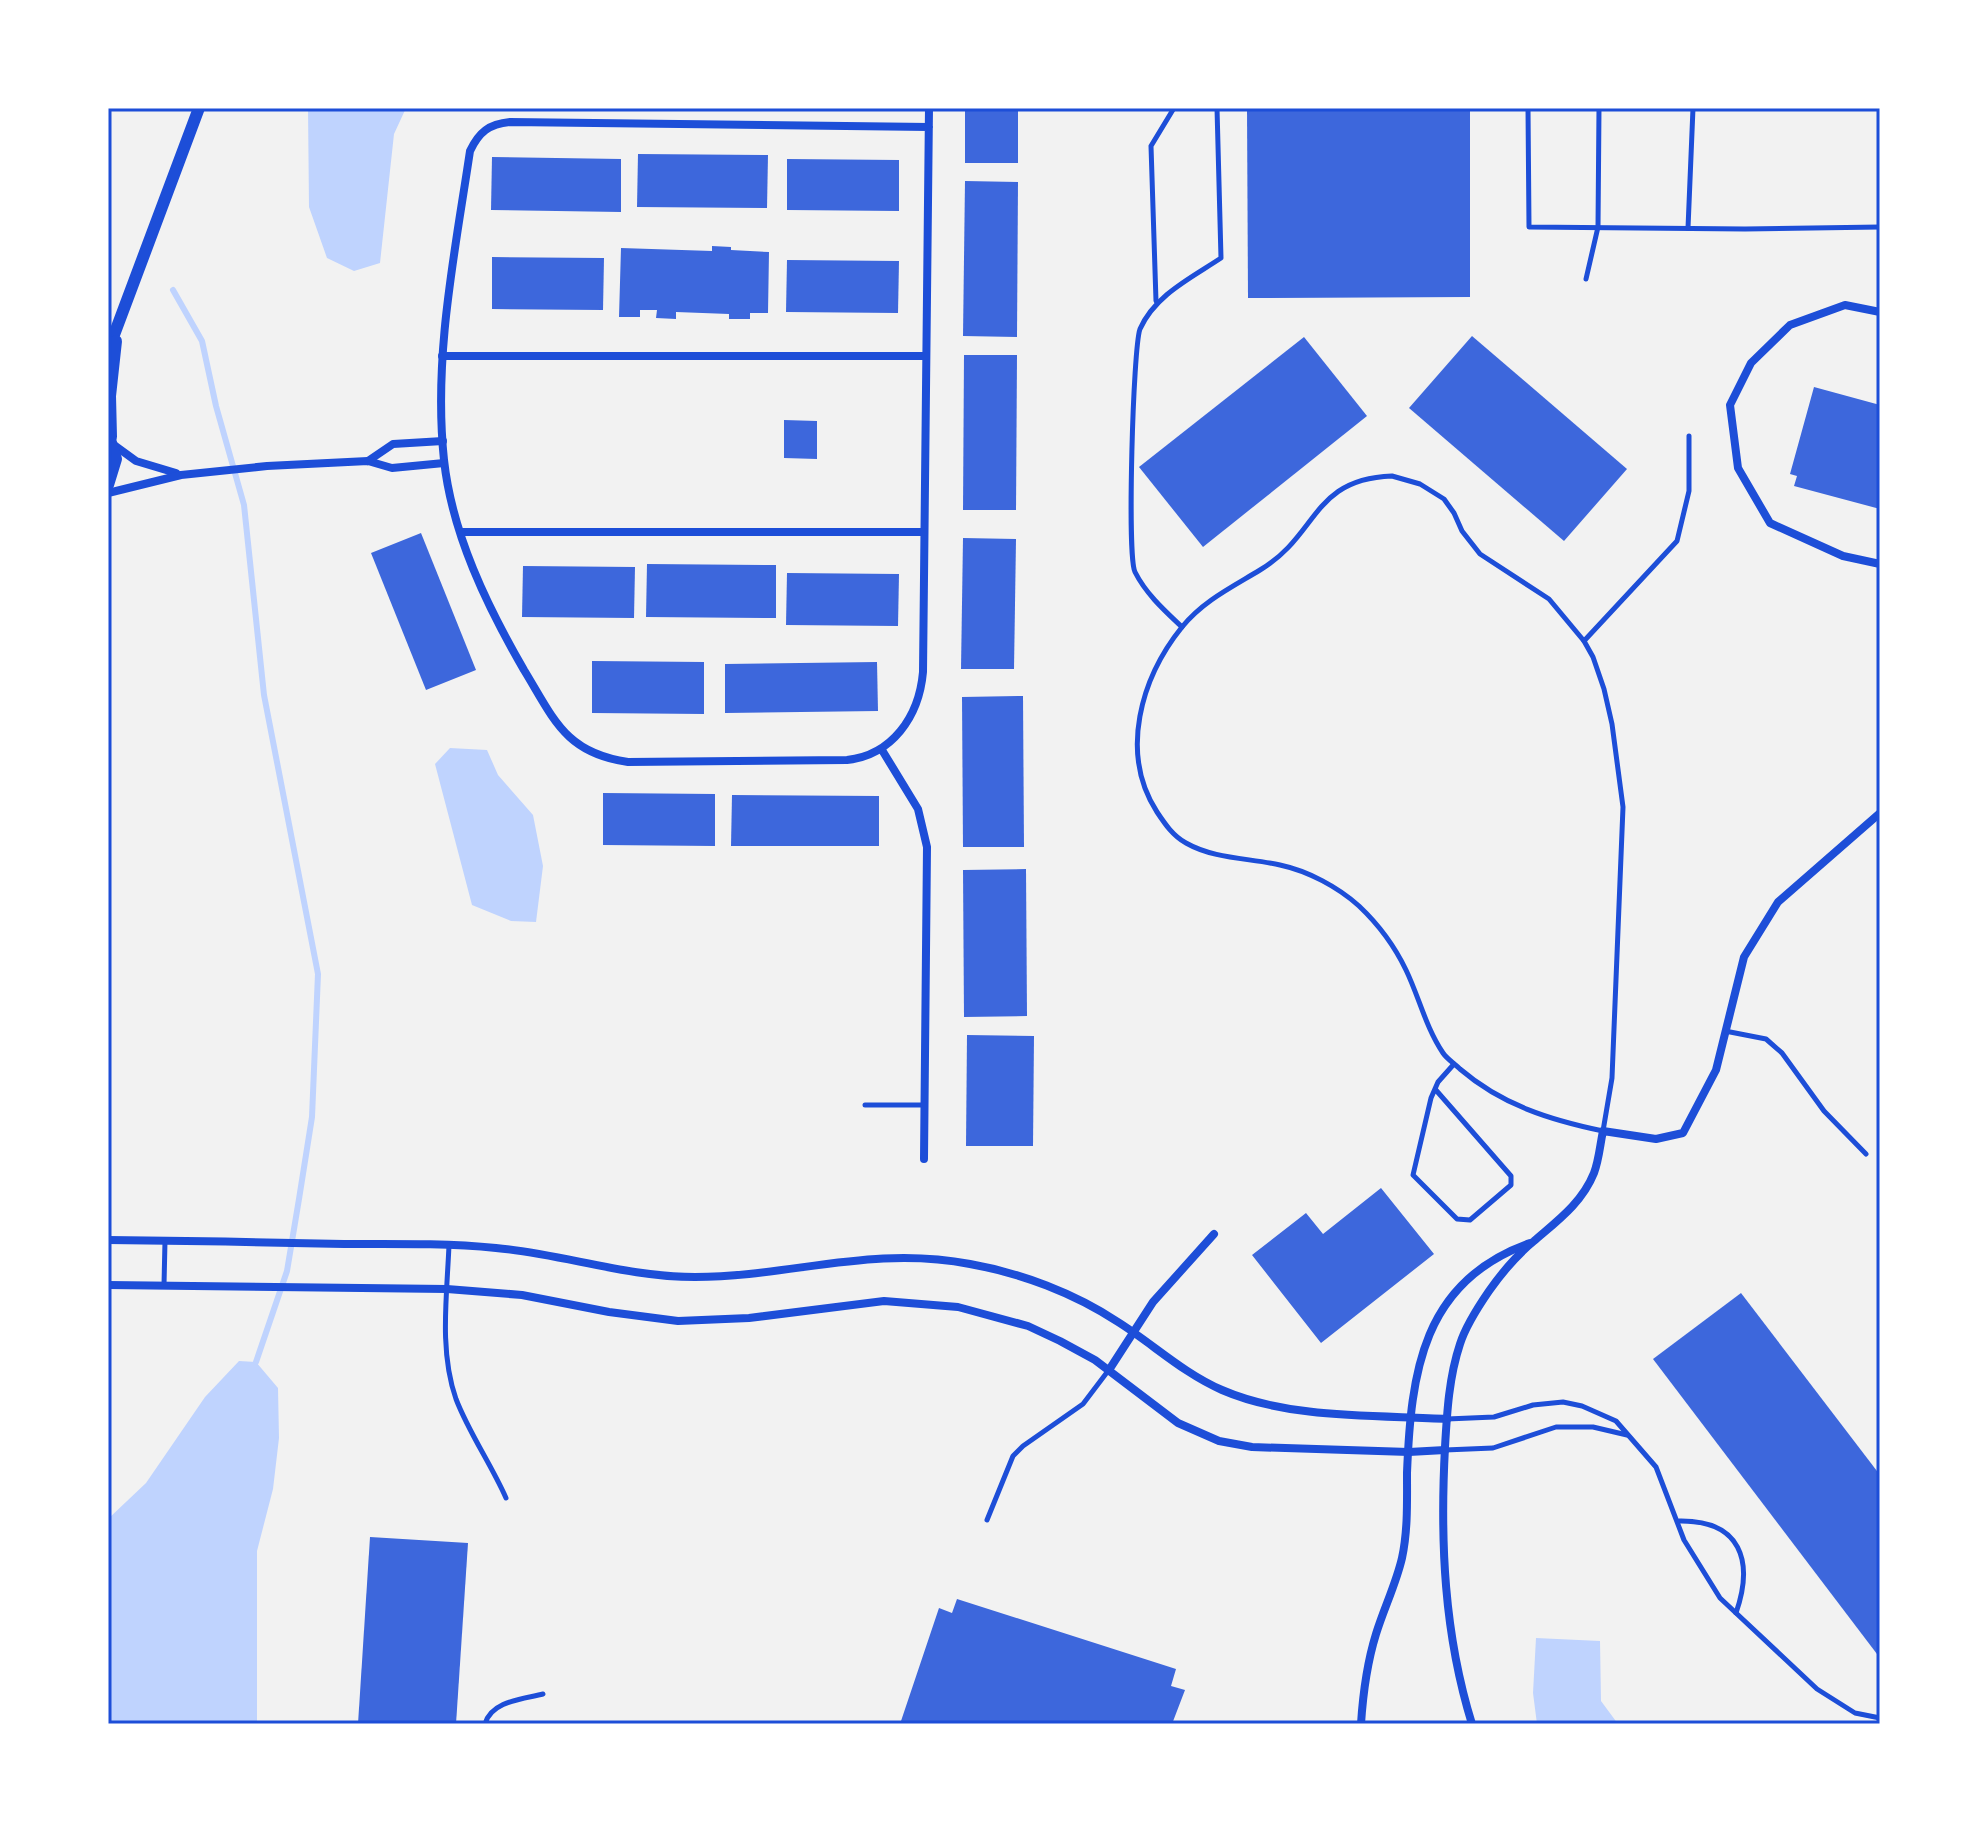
<svg xmlns="http://www.w3.org/2000/svg" width="1988" height="1832" font-family="Arial,sans-serif">
	<rect width="100%" height="100%" fill="#f2f2f2"/>
	<!-- water -->
	<g fill="#bfd3fe">
		<path d="M308,108H406L394,134L380,263L354,271L327,258L309,207Z"/>
		<path d="M450,748L487,750L498,775L533,815L543,866L536,922L511,921L472,905L435,764Z"/>
		<path d="M239,1361L256,1362L278,1388L279,1438L273,1489L257,1551V1724H108V1519L146,1483L205,1397Z"/>
		<path d="M1536,1638L1600,1641L1601,1701L1618,1724H1537L1533,1693Z"/>
	</g>
	<g fill="none" stroke-linecap="round" stroke-linejoin="round">
		<!-- stream -->
		<path stroke="#bfd3fe" stroke-width="6" d="M173,290L202,341L216,406L244,505L264,695L318,974L312,1117L299,1199L287,1271L256,1362"/>
	</g>
	<!-- building -->
	<g fill="#3d67dc">
		<rect x="965" y="108" width="53" height="55"/>
		<path d="M1247,108H1470V297L1248,298Z"/>
		<path d="M638,154L768,155L767,208L637,207Z"/>
		<path d="M492,157L621,159V212L491,210Z"/>
		<path d="M787,159L899,160V211L787,210Z"/>
		<path d="M965,181L1018,182L1017,337L963,336Z"/>
		<path d="M712,246L731,247V250L769,252L768,313H750V319H729V314L676,312V319L656,318L657,310H640V317H619L621,248L712,251Z"/>
		<path d="M492,257L604,258L603,310L492,309Z"/>
		<path d="M787,260L899,261L898,313L786,312Z"/>
		<path d="M1472,336L1627,469L1564,541L1409,408Z"/>
		<path d="M1304,337L1367,416L1203,547L1139,467Z"/>
		<path d="M964,355H1017L1016,510H963Z"/>
		<path d="M1814,387L1880,405V509L1794,486L1797,476L1790,474Z"/>
		<path d="M784,420L817,421V459L784,458Z"/>
		<path d="M421,533L476,670L426,690L371,553Z"/>
		<path d="M963,538L1016,539L1014,669H961Z"/>
		<path d="M647,564L776,565V618L646,617Z"/>
		<path d="M523,566L635,567L634,618L522,617Z"/>
		<path d="M787,573L899,574L898,626L786,625Z"/>
		<path d="M592,661L704,662V714L592,713Z"/>
		<path d="M877,662L878,711L725,713V664Z"/>
		<path d="M1023,696L1024,847H963L962,697Z"/>
		<path d="M603,793L715,794V846L603,845Z"/>
		<path d="M732,795L879,796V846H731Z"/>
		<path d="M1026,869L1027,1016L964,1017L963,870Z"/>
		<path d="M967,1035L1034,1036L1033,1146H966Z"/>
		<path d="M1381,1188L1434,1254L1321,1343L1252,1255L1306,1213L1323,1234Z"/>
		<path d="M1741,1293L1880,1475V1658L1653,1359Z"/>
		<path d="M370,1537L468,1543L456,1724H358Z"/>
		<path d="M957,1599L1176,1669L1171,1686L1185,1690L1172,1724H900L939,1608L952,1613Z"/>
	</g>
	<g fill="none" stroke-linecap="round" stroke-linejoin="round">
		<!-- service -->
		<g stroke="#1d4ed8" stroke-width="5">
			<path d="M1528,108L1529,227L1745,229L1880,227"/>
			<path d="M1688,228L1693,108"/>
			<path d="M1586,279L1598,227L1599,108"/>
			<path d="M1156,301L1151,146L1174,108"/>
			<path d="M1392,476L1420,484L1444,499L1454,513L1462,531L1480,554L1549,599L1584,641L1593,657L1604,689L1612,724L1623,807L1612,1078L1603,1131C1550,1120 1502,1105 1460,1069C1455,1064 1447,1059 1443,1053C1426,1028 1419,997 1406,970C1395,947 1378,924 1359,906C1338,887 1308,871 1280,865C1249,858 1214,859 1186,843C1173,836 1165,824 1157,812C1119,753 1141,678 1182,627C1203,601 1232,587 1260,570C1319,535 1311,479 1392,476Z"/>
			<path d="M1182,627C1165,611 1146,594 1135,572C1127,556 1133,348 1140,329C1155,295 1191,278 1221,258L1217,108"/>
			<path d="M1584,641L1677,541L1689,491V436"/>
			<path d="M1725,1031L1766,1039L1782,1053L1824,1111L1866,1154"/>
			<path d="M1435,1089L1511,1176V1185L1470,1220L1457,1219L1413,1175L1431,1098L1438,1082L1454,1064"/>
			<path d="M865,1105H924"/>
			<path d="M449,1245C447,1295 439,1351 456,1399C469,1433 491,1464 506,1498"/>
			<path d="M164,1285L165,1241"/>
			<path d="M1447,1419L1494,1417L1533,1405L1563,1402L1582,1406L1616,1421L1656,1467L1684,1540L1720,1598L1817,1689L1855,1713L1880,1718"/>
			<path d="M1445,1450L1493,1448L1556,1427H1593L1627,1435"/>
			<path d="M987,1520L1013,1456L1023,1446L1083,1404L1108,1371"/>
			<path d="M1679,1521C1741,1520 1754,1561 1736,1613"/>
			<path d="M485,1724C491,1701 523,1699 543,1694"/>
		</g>
		<!-- minor -->
		<g stroke="#1d4ed8" stroke-width="8">
			<path d="M929,127L510,122C489,124 479,132 470,151C455,252 433,357 444,460C452,534 487,606 524,670C554,719 565,753 628,762L847,760C892,755 919,717 923,672L929,108"/>
			<path d="M1880,312L1845,305L1790,325L1751,363L1730,405L1738,468L1770,523L1843,556L1880,564"/>
			<path d="M442,356H926"/>
			<path d="M114,445L136,461L176,473"/>
			<path d="M368,461L393,444L443,441"/>
			<path d="M108,493L181,475L267,466L368,461L392,468L444,463"/>
			<path d="M462,532H924"/>
			<path d="M882,750L918,809L927,847L924,1159"/>
			<path d="M108,1240C187,1241 265,1242 344,1244C394,1244 445,1243 496,1248C562,1254 627,1277 695,1277C790,1277 871,1245 970,1264C1021,1273 1074,1293 1118,1322C1153,1344 1183,1373 1222,1390C1289,1419 1374,1415 1447,1419"/>
			<path d="M108,1285L447,1289L522,1295L609,1312L678,1321L749,1318L884,1301L958,1307L1028,1326L1060,1341L1095,1360L1178,1423L1219,1441L1252,1447L1409,1452L1445,1450"/>
			<path d="M1109,1370L1153,1302L1214,1234"/>
			<path d="M1361,1724C1363,1693 1367,1663 1376,1634C1384,1608 1396,1584 1402,1558C1408,1530 1407,1501 1407,1473C1411,1373 1422,1281 1530,1243"/>
			<path d="M1472,1724C1444,1634 1440,1541 1445,1447C1447,1412 1449,1377 1460,1344C1466,1325 1478,1307 1489,1291C1501,1274 1518,1254 1534,1241C1557,1221 1582,1203 1594,1173C1599,1160 1600,1145 1603,1131L1656,1139L1683,1133L1716,1070L1744,957L1778,902L1880,813"/>
		</g>
		<!-- tertiary -->
		<g stroke="#1d4ed8" stroke-width="12">
			<path d="M108,351L199,108"/>
			<path d="M108,433L116,459L108,485"/>
			<path d="M111,437L110,396L116,341"/>
		</g>
	</g>
	<!-- border -->
	<rect width="1988" height="1832" fill="none" stroke="#ffffff" stroke-width="220"/>
	<rect x="110" y="110" width="1768" height="1612" fill="none" stroke="#1d4ed8" stroke-width="3"/>
</svg>
